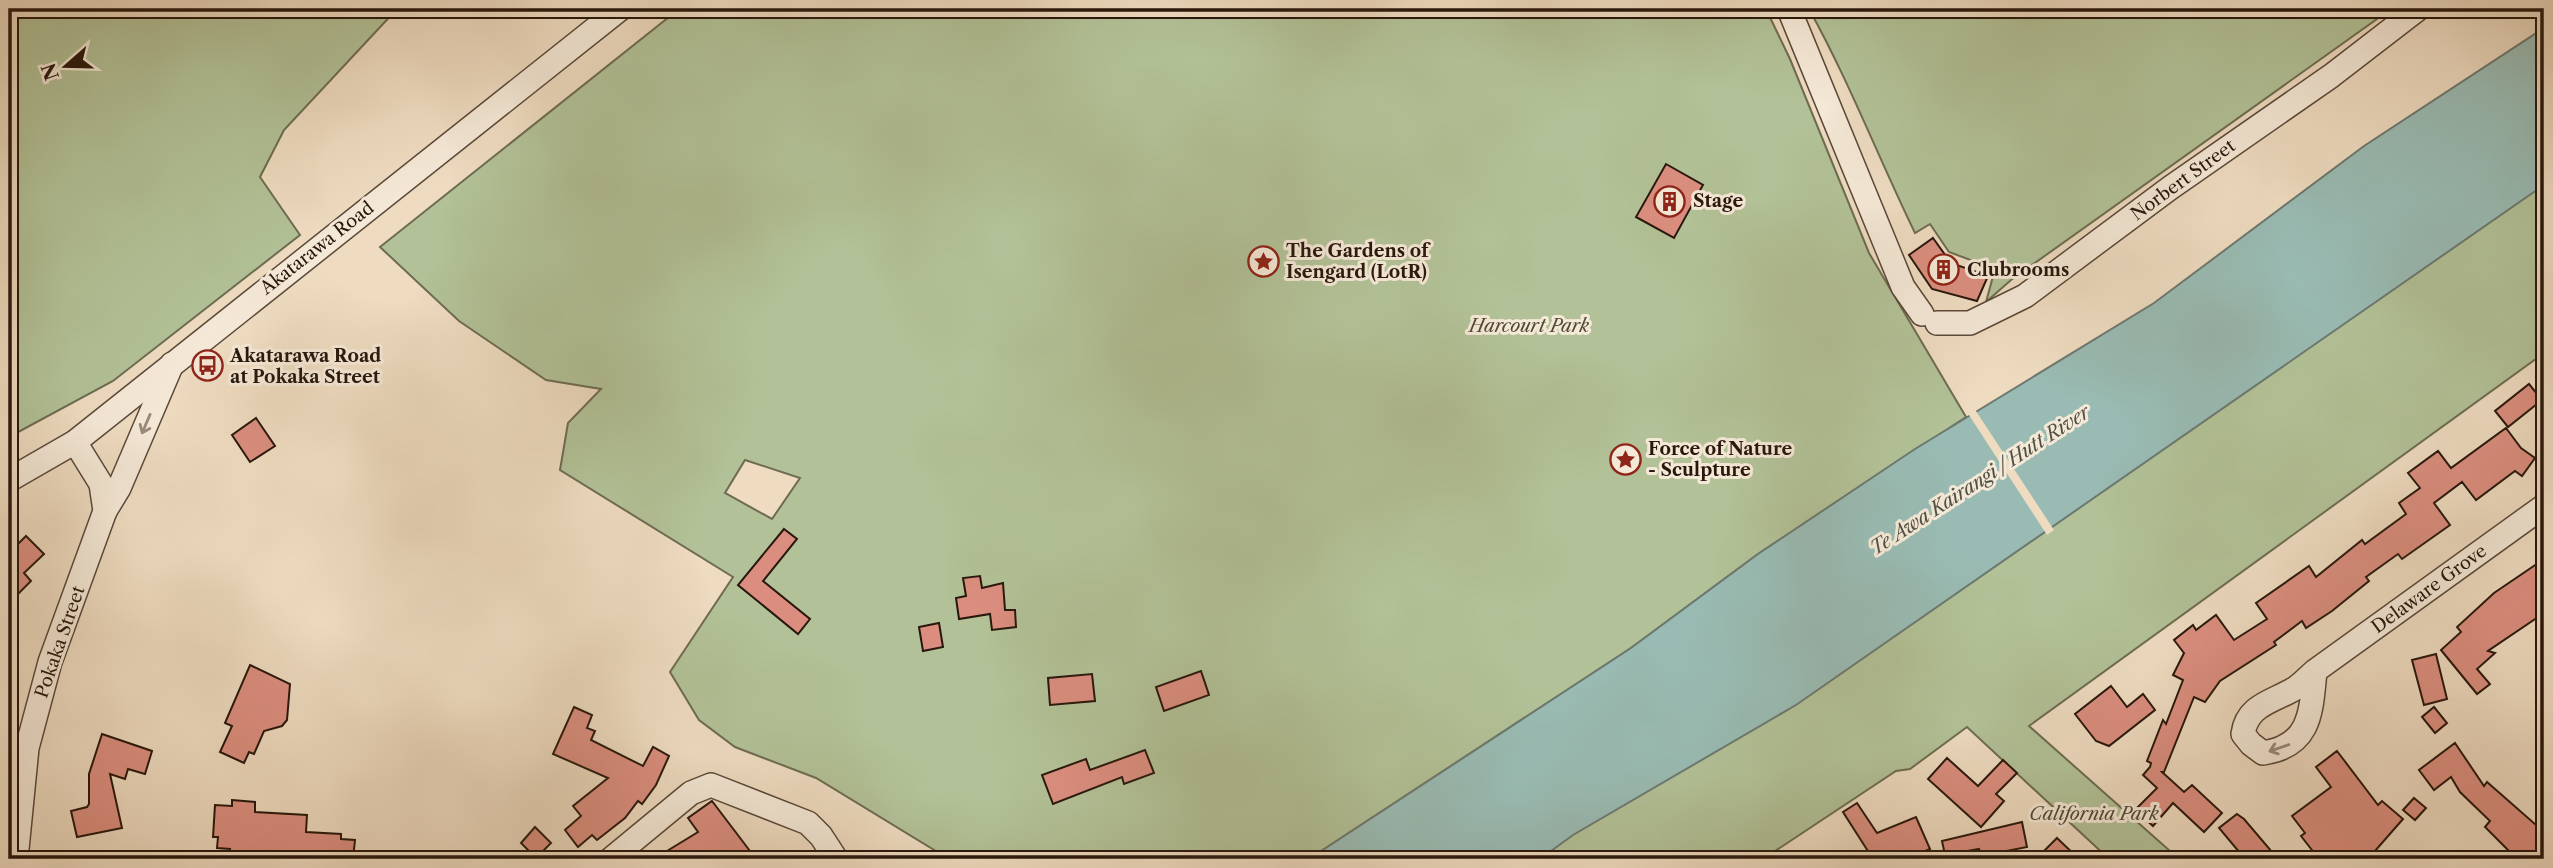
<svg xmlns="http://www.w3.org/2000/svg" width="2553" height="868" font-family="'Libre Caslon Text',serif">
	<rect width="100%" height="100%" fill="#eedbc0"/>
	<filter id="stains"><feTurbulence type="fractalNoise" baseFrequency=".00286" numOctaves="4"/><feColorMatrix values="0 0 0 0 .2 0 0 0 0 .09 0 0 0 0 .02 0 0 0 .5 -.17"/></filter>
	<radialGradient id="worn" r=".72"><stop offset=".6" stop-color="#630" stop-opacity="0"/><stop offset="1" stop-color="#630" stop-opacity=".3"/></radialGradient>
	<!-- green -->
	<g fill="#b2c197" stroke="#6d6c52" stroke-width="2" fill-rule="evenodd">
		<path d="M9,9H397L284,130L260,177L300,235L113,381L9,437Z"/>
		<path d="M679,9H1766L1790,59L1869,253L1966,417L1758,554L1631,648L1309,859H949L816,778L735,747L699,720L670,672L733,577L560,470L568,423L601,389L546,380L459,321L380,247ZM745,460L800,478L772,519L725,493Z"/>
		<path d="M1809,9H2391L2011,280L1986,302L1995,269L1949,252L1930,224L1915,233C1879,159 1849,81 1809,9Z"/>
		<path d="M2544,177V353L2029,726L2179,859H2109L1967,727L1910,769L1896,771L1763,859H1530Z"/>
	</g>
	<!-- water -->
	<path fill="#99bbb3" stroke="#6c7970" stroke-width="2" d="M2544,28V185L1796,705L1573,835L1540,859H1309L1631,648L1758,554L1915,449L2154,303L2364,146Z"/>
	<!-- pier -->
	<path fill="#eedbc0" d="M1974,408L2054,530L2047,535L1967,412Z"/>
	<!-- building -->
	<g fill="#db8e7f" stroke="#28170c" stroke-width="2">
		<path d="M1666,164L1703,185L1674,238L1636,217Z"/>
		<path d="M1933,238L1951,263L1988,276L1977,301L1932,289L1909,255Z"/>
		<path d="M2529,384L2542,400L2508,427L2495,411Z"/>
		<path d="M256,418L275,446L250,462L232,435Z"/>
		<path d="M2506,428L2521,448L2535,458L2522,476L2515,471L2476,500L2462,482L2434,503L2450,525L2402,559L2398,554L2366,577L2369,581L2332,611L2306,628L2302,621L2274,642L2276,645L2220,681L2205,702L2194,697L2164,772H2162L2184,792L2192,785L2222,813L2204,832L2173,803L2153,826L2135,810L2157,788L2143,775L2150,767L2151,763L2147,761L2163,720L2166,724L2183,680L2173,675L2184,653L2174,640L2193,625L2196,630L2216,615L2234,640L2267,619L2256,603L2309,566L2316,577L2362,540L2365,544L2406,514L2399,503L2420,488L2408,473L2438,451L2451,468Z"/>
		<path d="M784,529L797,539L763,581L810,619L798,634L738,585Z"/>
		<path d="M26,536L44,554L24,573L31,581L19,593L12,585L9,588V553Z"/>
		<path d="M2544,559V613L2488,651L2495,653L2477,669L2490,684L2477,694L2441,650L2461,632L2457,627L2494,593Z"/>
		<path d="M980,576L982,588L1003,583L1005,610H1015L1016,627L992,630L990,614L959,619L956,598L966,596L963,578Z"/>
		<path d="M939,623L943,647L923,651L919,627Z"/>
		<path d="M2436,654L2447,699L2424,705L2412,660Z"/>
		<path d="M250,665L290,684L287,720L282,726L264,731L254,754L249,752L244,763L220,752L232,726L225,723Z"/>
		<path d="M1201,671L1209,695L1164,711L1156,687Z"/>
		<path d="M1092,674L1095,701L1050,705L1048,678Z"/>
		<path d="M2111,686L2127,707L2143,694L2155,710L2109,746L2096,741L2075,714Z"/>
		<path d="M574,707L592,715L587,728L595,731L591,740L643,766L653,747L669,756L656,785L642,804L638,801L625,818L597,840L592,835L578,847L565,830L581,816L573,806L608,778L553,754Z"/>
		<path d="M2434,707L2447,723L2435,733L2422,717Z"/>
		<path d="M102,734L152,751L145,774L128,769L125,779L110,774L122,828L77,837L71,811L87,807L89,804V774Z"/>
		<path d="M2455,743L2484,786L2487,782L2544,832V859H2531L2523,851L2516,858L2485,827L2490,821L2460,792L2451,777L2434,790L2419,770Z"/>
		<path d="M1145,750L1154,773L1124,784L1122,777L1053,804L1042,775L1086,759L1090,770Z"/>
		<path d="M2337,751L2378,805L2382,801L2403,819L2368,859H2319L2301,836L2305,833L2292,816L2331,787L2316,767Z"/>
		<path d="M1947,758L1978,786L2003,760L2017,773L1996,794L2004,801L1981,827L1928,779Z"/>
		<path d="M2414,798L2426,808L2415,820L2403,810Z"/>
		<path d="M232,800L255,802V812L307,815L306,832L341,834V839L355,840L353,859H229L230,849L217,848L218,837H213L215,805L232,806Z"/>
		<path d="M712,801L756,859H654L698,832L688,818Z"/>
		<path d="M1857,803L1877,833L1916,817L1930,849L1906,859H1873L1843,812Z"/>
		<path d="M2237,814L2244,819L2278,859H2245L2219,828Z"/>
		<path d="M2022,822L2027,847L1981,856L1979,849L1945,855L1942,841Z"/>
		<path d="M535,827L551,843L536,858L521,843Z"/>
		<path d="M2057,838L2079,859H2036Z"/>
	</g>
	<g fill="none" stroke-linecap="round" stroke-linejoin="round">
		<defs>
			<g id="minor">
				<path d="M1789,9L1903,287L1922,314"/>
				<path d="M1937,323H1970L2025,296L2170,188L2331,76L2418,9"/>
				<path d="M9,480L75,442L620,9"/>
				<path d="M105,511L119,488L172,364"/>
				<path d="M2315,671C2311,712 2311,746 2263,753L2251,744L2243,734C2247,705 2272,702 2294,689C2301,685 2308,677 2315,671L2544,506"/>
				<path d="M16,859L27,748L50,662L105,511L101,484L75,442"/>
				<path d="M611,859L691,793L711,785L808,823L821,836L836,859"/>
			</g>
		</defs>
		<!-- minor casing -->
		<use href="#minor" stroke="#5a4839" stroke-width="26"/>
		<!-- minor -->
		<use href="#minor" stroke="#f4e8d6" stroke-width="23"/>
	</g>
	<!-- one-way arrows -->
	<defs><path id="oneway-shaft" d="M-6 0H5M1.5-3L5.5 0L1.5 3" fill="none" stroke-width="1.6" stroke-linecap="round" stroke-linejoin="round" transform="scale(1.75)"/></defs>
	<g stroke="#988a7b">
		<use href="#oneway-shaft" transform="translate(146 424) rotate(113)"/>
		<use href="#oneway-shaft" transform="translate(2279 748) rotate(161)"/>
	</g>
	<!-- icons -->
	<defs>
		<symbol id="building-ring" viewBox="-11 -11 22 22"><circle r="9.5" fill="#f4e8d6" stroke="#8f2418" stroke-width="1.5"/><path d="M-4-6H4V6H1V3H-1V6H-4ZM-2.5-4.3h1.7v1.8h-1.7ZM.8-4.3h1.7v1.8H.8ZM-2.5-1h1.7V.8h-1.7ZM.8-1h1.7V.8H.8Z" fill="#8f2418"/></symbol>
		<symbol id="sight-ring" viewBox="-11 -11 22 22"><circle r="9.5" fill="#f4e8d6" stroke="#8f2418" stroke-width="1.5"/><path d="M0-6L1.8-2.2L6-1.7L2.9 1.2L3.7 5.4L0 3.3L-3.7 5.4L-2.9 1.2L-6-1.7L-1.8-2.2Z" fill="#8f2418"/></symbol>
		<symbol id="bus-ring" viewBox="-11 -11 22 22"><circle r="9.5" fill="#f4e8d6" stroke="#8f2418" stroke-width="1.5"/><path d="M-5-6H5V4H4V6H2V4H-2V6H-4V4H-5ZM-3.5-4V0h7V-4ZM-3.5 1.2v1.5H-2V1.2ZM2 1.2v1.5H3.5V1.2Z" fill="#8f2418"/></symbol>
	</defs>
	<g fill-rule="evenodd">
		<use href="#building-ring" x="1652" y="184" width="35" height="35"/>
		<use href="#sight-ring" x="1246" y="244" width="35" height="35"/>
		<use href="#building-ring" x="1926" y="252" width="35" height="35"/>
		<use href="#bus-ring" x="190" y="348" width="35" height="35"/>
		<use href="#sight-ring" x="1608" y="442" width="35" height="35"/>
	</g>
	<g text-anchor="middle" dominant-baseline="central" stroke-width="6" stroke-linejoin="round" paint-order="stroke">
		<!-- street labels -->
		<g font-size="18" fill="#28170c" stroke="#f4e8d6">
			<text transform="translate(2183 180) rotate(-36)">Norbert Street</text>
			<text transform="translate(317 248) rotate(-38)">Akatarawa Road</text>
			<text transform="translate(2429 589) rotate(-36)">Delaware Grove</text>
			<text transform="translate(60 642) rotate(-71)">Pokaka Street</text>
		</g>
		<!-- poi labels -->
		<g font-size="18" font-weight="bold" fill="#28170c" stroke="#f4e8d6" text-anchor="start">
			<text x="1693" y="201">Stage</text>
			<text x="1286" y="251">The Gardens of<tspan x="1286" dy="21">Isengard (LotR)</tspan></text>
			<text x="1967" y="270">Clubrooms</text>
			<text x="230" y="356">Akatarawa Road<tspan x="230" dy="21">at Pokaka Street</tspan></text>
			<text x="1648" y="449">Force of Nature<tspan x="1648" dy="21">- Sculpture</tspan></text>
		</g>
		<!-- park labels -->
		<g font-size="18" font-style="italic" fill="#514a36" stroke="#f4e8d6">
			<text x="1529" y="326">Harcourt Park</text>
			<text x="2094" y="814">California Park</text>
		</g>
		<!-- water labels -->
		<g font-size="19" font-style="italic" fill="#505046" stroke="#f4e8d6">
			<text transform="translate(1980 480) rotate(-33)">Te Awa Kairangi / Hutt River</text>
		</g>
	</g>
	<!-- margin -->
	<rect width="2553" height="868" fill="none" stroke="#eedbc0" stroke-width="35"/>
	<rect x="10" y="10" width="2532" height="847" fill="none" stroke="#28170c" stroke-width="3.5"/>
	<rect x="18" y="18" width="2518" height="833" fill="none" stroke="#28170c" stroke-width="2"/>
	<!-- north arrow -->
	<g transform="translate(66 66) rotate(250)" stroke="#f4e8d6" stroke-width="5" paint-order="stroke">
	<path d="M0-5L12 26L0 18L-12 26Z" fill="#28170c"/>
	<text y="-10" font-size="19" font-weight="bold" text-anchor="middle" fill="#28170c">N</text>
	</g>
	<rect width="100%" height="100%" filter="url(#stains)"/>
	<rect width="100%" height="100%" fill="url(#worn)"/>
</svg>
